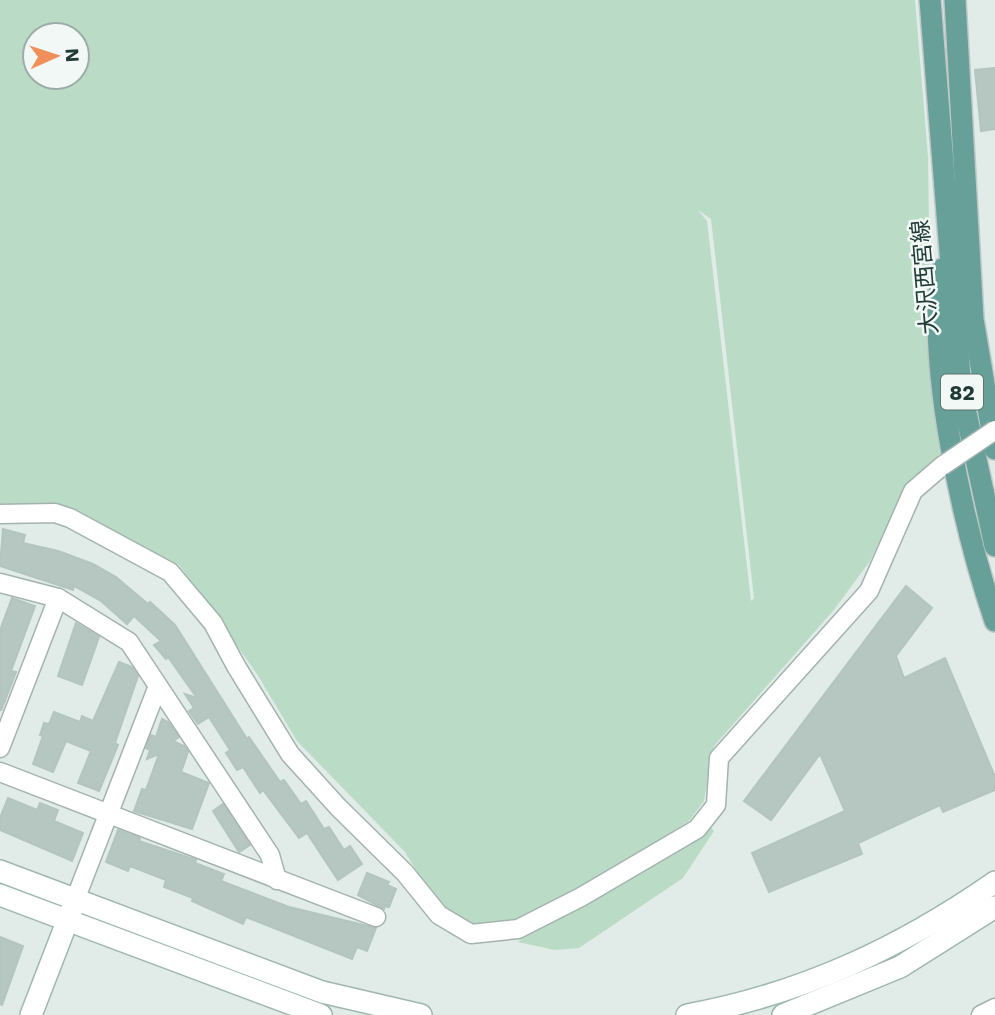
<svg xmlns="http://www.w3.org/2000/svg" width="995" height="1015" font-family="'Work Sans','Noto Sans JP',sans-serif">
	<rect width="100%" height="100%" fill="#e1ebe8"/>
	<!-- green -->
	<g fill="#badcc7" fill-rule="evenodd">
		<path d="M0,0H915L928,157L930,298L940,454L907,484L870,561L833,611L714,746L704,801L689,821L601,877L516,922L474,927L439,908L405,852L297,741L257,674L179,565L60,504L0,509ZM35,35H77V77H35ZM698,210L711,219L754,598L751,601L707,221Z"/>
		<path d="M706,822L714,831L683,878L579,948L555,950L518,942L535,926Z"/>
	</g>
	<!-- building -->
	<g fill="#b6c6c1" stroke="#b3c5bf" stroke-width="2">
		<path d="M995,68V129L981,131L975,70Z"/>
		<path d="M3,529L25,535L23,543L58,551L93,564L116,577L148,604L150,602L175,625L247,739L249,737L280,782L284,780L301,804L306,801L324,829L329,827L344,850L350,846L362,864L338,880L307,833L299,838L263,790L260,793L243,767L237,770L226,753L230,750L209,717L198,724L189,711L194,708L185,694L197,698L168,657L166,659L154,645L161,641L134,616L127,624L101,601L74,586L73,590L0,566Z"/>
		<path d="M906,586L932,608L896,656L904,678L945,658L995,777V790L943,812L940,805L858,843L862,854L769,892L752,853L845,811L820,754L771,820L744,801Z"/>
		<path d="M12,598L35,606L11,671L16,672L1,711L0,630Z"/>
		<path d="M76,623L99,637L82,685L58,676Z"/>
		<path d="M119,662L132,667L138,676L115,743L118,745L99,791L78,783L91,751L66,741L53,772L33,764L43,736L40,735L44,723L49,724L54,712L80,722L82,716L93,721Z"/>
		<path d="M162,719L168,722L179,737L173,741L184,746L188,752L181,772L209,783L192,829L134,811L142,789L146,790L159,754L147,759L150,750L146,748L151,735L156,737Z"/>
		<path d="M8,798L37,810L40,803L58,810L54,821L83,833L72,861L0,830V818Z"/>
		<path d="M223,804L250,845L239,852L213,811Z"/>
		<path d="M118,830L140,838L139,841L196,860L195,863L224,874L221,881L289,907L376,928L367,951L357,947L352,959L246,917L243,924L192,901L193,898L164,887L166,880L130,866L128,871L106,862Z"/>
		<path d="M367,873L389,882L387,885L396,889L389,907L385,906L384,909L358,895Z"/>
		<path d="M0,937L23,946L2,1005L0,1004Z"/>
	</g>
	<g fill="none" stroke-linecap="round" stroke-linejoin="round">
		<defs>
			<g id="street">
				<path d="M0,514L55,513L70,518L170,572L213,623L236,666L290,754L338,807L405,873L439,915L471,934L518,929L581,897L697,829L716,805L719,758L869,591L913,491L942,466"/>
				<path d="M0,583L58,598L129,642L270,855L277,880"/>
				<path d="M0,748L58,598"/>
				<path d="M0,772L376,917"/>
				<path d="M75,900L158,686"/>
				<path d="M981,1015L995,1008"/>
			</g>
			<g id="secondary">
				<path d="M0,871L322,992L421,1015"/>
				<path d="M0,895L321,1015"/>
				<path d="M31,1015L72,909"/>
				<path d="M687,1015C802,994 900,948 995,882"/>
				<path d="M783,1015L900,967L995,907"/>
			</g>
			<g id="primary">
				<path d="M930,0L961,390L995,546"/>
				<path d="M955,0L973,319L995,449"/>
				<path d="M942,269C926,364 964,529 995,621"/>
			</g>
		</defs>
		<!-- street casing -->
		<use href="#street" stroke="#a4b3af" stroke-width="21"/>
		<!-- secondary casing -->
		<use href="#secondary" stroke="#9fb7b1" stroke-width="24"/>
		<!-- primary casing -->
		<use href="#primary" stroke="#c1c8c7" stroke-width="24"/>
		<!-- street -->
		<use href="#street" stroke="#fff" stroke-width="18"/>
		<!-- secondary -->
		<use href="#secondary" stroke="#fff" stroke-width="21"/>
		<!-- primary -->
		<use href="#primary" stroke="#66a098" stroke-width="21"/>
		<defs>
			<path id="street-bridge" d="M942,466L995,430"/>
		</defs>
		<!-- street-bridge casing -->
		<use href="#street-bridge" stroke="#a4b3af" stroke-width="21" stroke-linecap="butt"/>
		<!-- street-bridge -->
		<use href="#street-bridge" stroke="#fff" stroke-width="18"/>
	</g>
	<g text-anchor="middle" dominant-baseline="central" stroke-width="5" stroke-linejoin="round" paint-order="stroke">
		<!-- shield labels -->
		<rect fill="#f1f8f5" stroke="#5f7470" stroke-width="2" x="941" y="374.5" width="42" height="35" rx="5"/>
		<g font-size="21" font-weight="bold" fill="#213b37">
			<text x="962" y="392">82</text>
		</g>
		<!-- street labels -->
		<g font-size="23" fill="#213b37" stroke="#f1f8f5">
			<text transform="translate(925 277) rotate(-95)">大沢西宮線</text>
		</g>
	</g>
	<!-- north arrow -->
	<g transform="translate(56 56) rotate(87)"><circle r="33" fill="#f1f8f5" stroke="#9eaca9" stroke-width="2"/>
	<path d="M0-5L12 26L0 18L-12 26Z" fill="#f08f5a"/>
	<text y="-10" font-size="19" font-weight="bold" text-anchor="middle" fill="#213b37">N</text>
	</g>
</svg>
